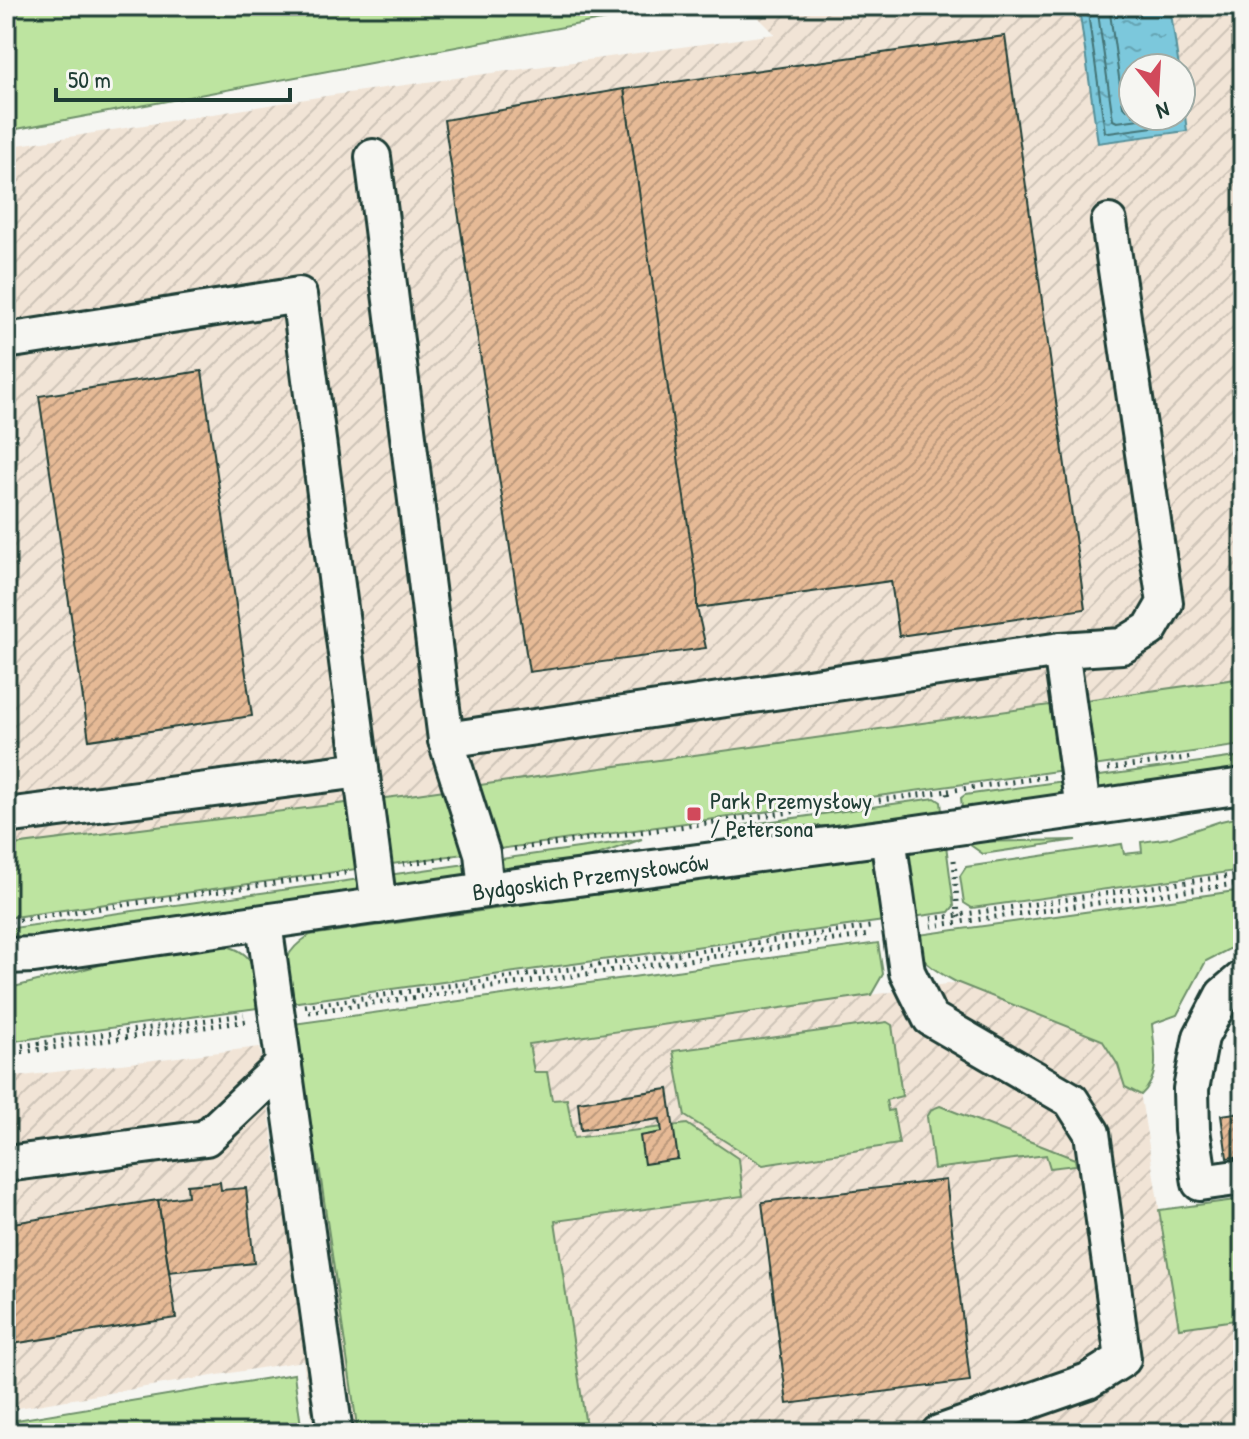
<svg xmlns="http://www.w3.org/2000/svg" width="1249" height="1439" font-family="'Patrick Hand',sans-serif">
	<defs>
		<pattern id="industrial-furrows" width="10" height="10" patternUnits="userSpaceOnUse" patternTransform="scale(2)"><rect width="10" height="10" fill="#f1e4d6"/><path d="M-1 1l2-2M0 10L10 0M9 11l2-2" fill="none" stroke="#cec4b8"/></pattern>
		<pattern id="water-ripples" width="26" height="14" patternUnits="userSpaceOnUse" patternTransform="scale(2)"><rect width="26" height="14" fill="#7cc8dc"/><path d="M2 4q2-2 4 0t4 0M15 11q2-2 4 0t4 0" fill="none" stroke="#65a4b3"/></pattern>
		<pattern id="building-hatch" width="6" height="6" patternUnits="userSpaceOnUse" patternTransform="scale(2)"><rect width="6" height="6" fill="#e6ba96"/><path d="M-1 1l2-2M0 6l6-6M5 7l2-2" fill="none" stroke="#ba987b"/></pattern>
	</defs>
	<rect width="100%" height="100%" fill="#f6f6f2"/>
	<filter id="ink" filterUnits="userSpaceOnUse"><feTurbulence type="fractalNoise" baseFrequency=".0125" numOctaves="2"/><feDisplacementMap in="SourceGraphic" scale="16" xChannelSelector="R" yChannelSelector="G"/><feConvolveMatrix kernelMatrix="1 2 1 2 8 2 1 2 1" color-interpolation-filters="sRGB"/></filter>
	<g filter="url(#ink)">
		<!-- industrial -->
		<g fill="url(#industrial-furrows)" fill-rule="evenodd">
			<path d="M747,6H1243V678L409,795L6,856V147L319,97L775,34ZM1133,68H1181V116H1133Z"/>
			<path d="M1118,959L1179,1328L1243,1319V1433H314L303,1361L6,1410V1078L260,1047L277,1171L364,1160L352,1070Z"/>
		</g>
		<!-- grass -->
		<g fill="#bde4a0" stroke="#6e906a" stroke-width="2">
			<path d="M6,6H676L6,131Z"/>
			<path d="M1243,678V745L6,918V846L409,795Z"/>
			<path d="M1243,756V769L962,808L961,798L965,795Z"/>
			<path d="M935,798L941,802L942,811L833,826H738Z"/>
			<path d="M1243,816V870L972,908L964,903L960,876L966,867L1122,844L1124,854L1142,852L1141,842L1170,838L1221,821Z"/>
			<path d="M642,839L578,862L6,942V929Z"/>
			<path d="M1076,840L983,854L966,842Z"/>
			<path d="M946,845L954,906L949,912L283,1004C285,970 278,955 310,935Z"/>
			<path d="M1243,890V942L1206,961L1177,1015L1152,1024C1154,1049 1162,1076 1141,1095L1125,1087L1118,1065L1102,1040L956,982C937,972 914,958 911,936Z"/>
			<path d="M878,943L883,974L871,995L529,1044L534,1072H547L552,1100L567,1099L574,1138L687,1124L739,1159L743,1196L555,1221L587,1433H358L319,1166H312L293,1024Z"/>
			<path d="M225,946C258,952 259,980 265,1007L6,1042V989L108,963Z"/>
			<path d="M887,1022L892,1025L902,1096L886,1100L888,1111L893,1110L899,1144L763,1165L685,1116L673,1051Z"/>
			<path d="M940,1106L1075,1159L1076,1165L1050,1168L1046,1155L934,1169L927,1117L932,1109Z"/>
			<path d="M1243,1199V1319L1179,1328L1159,1210Z"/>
			<path d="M294,1374L302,1433H17L16,1420Z"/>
		</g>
		<!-- water -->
		<path fill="url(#water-ripples)" stroke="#579099" stroke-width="2" d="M1093,6H1170L1179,68H1133V116H1181V86L1187,131L1098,143L1079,8Z"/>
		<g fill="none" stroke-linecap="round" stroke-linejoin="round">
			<!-- shore -->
			<g stroke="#447577" stroke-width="2">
				<path d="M1087,6L1105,132L1109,133L1175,124L1178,121L1177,116"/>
				<path d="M1097,6L1113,120L1117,122L1162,116"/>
				<path d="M1109,6L1123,106L1126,109L1133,108"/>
			</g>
		</g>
		<!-- building -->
		<g fill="url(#building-hatch)" stroke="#1f3d34" stroke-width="2">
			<path d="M1005,36L1085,609L899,636L891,581L697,608L624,89Z"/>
			<path d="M624,89L697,586V608L706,648L529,672L444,120Z"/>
			<path d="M202,371L252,716L89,740L39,396Z"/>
			<path d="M668,1089L678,1159L644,1164L640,1136L662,1132L660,1119L581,1130L578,1102Z"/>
			<path d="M1243,1112V1156L1227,1158L1221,1115Z"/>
			<path d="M946,1180L970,1381L787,1404L762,1202Z"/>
			<path d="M220,1182L221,1190L246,1188L254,1263L169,1272L158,1200L188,1196L187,1185Z"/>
			<path d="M158,1200L176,1318L6,1345V1224Z"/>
		</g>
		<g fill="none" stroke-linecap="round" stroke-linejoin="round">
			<defs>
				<g id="minor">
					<path d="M373,157L446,740"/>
					<path d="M6,341L299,295L379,906"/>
					<path d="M1061,650L1122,646L1150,629L1165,603L1109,222"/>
					<path d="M6,816L361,770"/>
					<path d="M888,837L907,972L930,1018L1071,1100L1092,1133L1123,1359L1088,1381L939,1433"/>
					<path d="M486,890L482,853L446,740L1061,650L1083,809"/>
					<path d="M264,923L335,1433"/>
					<path id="s1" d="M6,956L34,955L486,890L888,837L1243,786"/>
					<path d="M1243,978L1223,995L1201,1037L1191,1089L1192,1130L1200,1183L1243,1177"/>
					<path d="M6,1164L206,1138L284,1064"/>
				</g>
			</defs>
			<!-- minor casing -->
			<use href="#minor" stroke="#1f3d34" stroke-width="40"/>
			<!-- path -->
			<g stroke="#1f3d34" stroke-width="5" stroke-dasharray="2 6" stroke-linecap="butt">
				<path d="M1108,769L1193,757"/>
				<path d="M948,791L1046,777"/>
				<path d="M514,849L948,791L949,799"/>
				<path d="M954,860L958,915L962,922"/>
				<path d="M403,864L452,857"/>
				<path d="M931,919L1243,874"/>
				<path d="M11,921L346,873"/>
				<path d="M931,926L1243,883"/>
				<path d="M305,1006L870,927"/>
				<path d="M309,1012L870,935"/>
				<path d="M6,1048L244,1015"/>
				<path d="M6,1054L248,1021"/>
			</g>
			<!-- minor -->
			<use href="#minor" stroke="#f6f6f2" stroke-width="34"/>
		</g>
	</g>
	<!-- markers -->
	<rect fill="#d1495b" stroke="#f6f6f2" stroke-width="3" x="686" y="806" width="16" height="16" rx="4"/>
	<g text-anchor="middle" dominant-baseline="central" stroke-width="6" stroke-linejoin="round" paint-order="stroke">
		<!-- poi labels -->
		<g font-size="24" fill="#1f3d34" stroke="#f6f6f2" text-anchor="start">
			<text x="710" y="800">Park Przemysłowy<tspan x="710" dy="28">/ Petersona</tspan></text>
		</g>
		<!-- street labels -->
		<g font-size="24" fill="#1f3d34" stroke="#f6f6f2">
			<text stroke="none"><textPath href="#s1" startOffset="590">Bydgoskich Przemysłowców</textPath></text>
		</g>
	</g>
	<!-- margin -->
	<rect width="1249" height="1439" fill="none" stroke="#f6f6f2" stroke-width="32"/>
	<rect x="16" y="16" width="1217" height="1407" fill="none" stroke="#1f3d34" stroke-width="3" filter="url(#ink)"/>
	<!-- north arrow -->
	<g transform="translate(1157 92) rotate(162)"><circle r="38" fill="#f6f6f2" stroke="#a0aca6" stroke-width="2"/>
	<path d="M0-6L14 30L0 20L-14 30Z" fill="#d1495b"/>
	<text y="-12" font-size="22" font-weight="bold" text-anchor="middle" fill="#1f3d34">N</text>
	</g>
	<!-- scale -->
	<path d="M56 88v12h234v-12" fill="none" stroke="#1f3d34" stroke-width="4"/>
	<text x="68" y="88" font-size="24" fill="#1f3d34" stroke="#f6f6f2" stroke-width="6" paint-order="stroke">50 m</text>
</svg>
